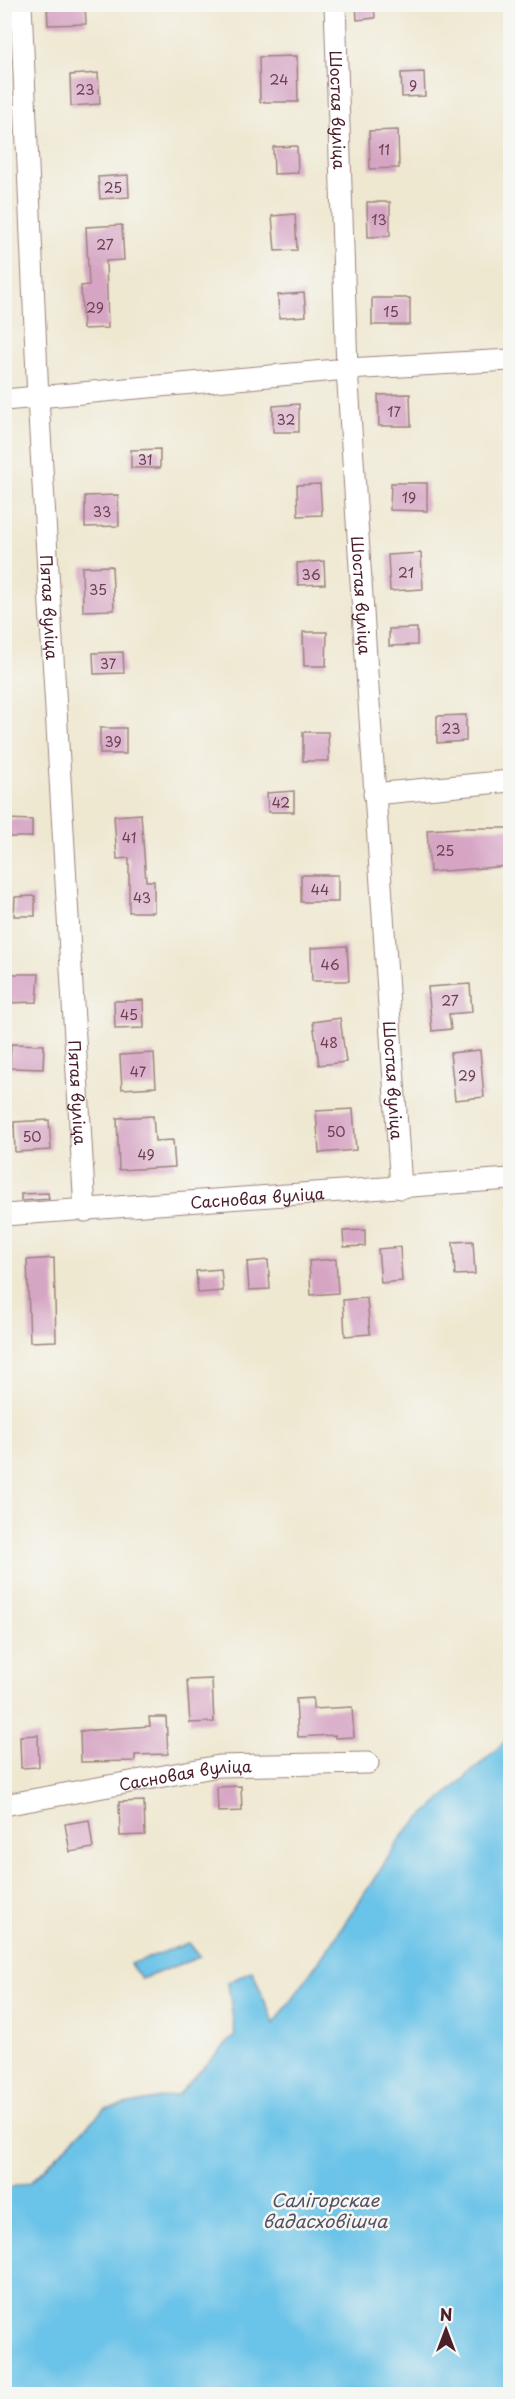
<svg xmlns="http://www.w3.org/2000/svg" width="515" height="2399" font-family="'Playpen Sans',sans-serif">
	<rect width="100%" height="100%" fill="#f6f6f2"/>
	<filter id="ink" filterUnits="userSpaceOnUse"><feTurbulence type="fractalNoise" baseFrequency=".0167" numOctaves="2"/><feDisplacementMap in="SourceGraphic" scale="12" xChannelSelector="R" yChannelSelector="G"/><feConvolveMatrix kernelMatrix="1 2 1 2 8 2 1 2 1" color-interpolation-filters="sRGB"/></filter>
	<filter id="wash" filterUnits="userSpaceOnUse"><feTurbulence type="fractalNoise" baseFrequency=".008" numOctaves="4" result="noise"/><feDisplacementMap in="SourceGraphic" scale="24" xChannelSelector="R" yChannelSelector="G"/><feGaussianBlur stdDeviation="1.35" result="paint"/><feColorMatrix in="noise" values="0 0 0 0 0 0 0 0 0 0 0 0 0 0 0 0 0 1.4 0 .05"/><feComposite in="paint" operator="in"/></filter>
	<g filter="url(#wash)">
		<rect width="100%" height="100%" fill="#efe8d1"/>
		<!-- water -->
		<g fill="#6bc3e8" stroke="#5a718a" stroke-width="1.5">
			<path d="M510,1737V2394H5V2189L31,2182L104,2109L177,2095L235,2035L228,1983L252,1970L274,2024L334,1940L405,1832Z"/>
			<path d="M189,1943L200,1957L141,1979L130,1964Z"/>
		</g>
		<g id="blocks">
			<!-- building -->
			<g fill="#d6a5c4">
				<path d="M47,4H85L86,24L48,25Z"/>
				<path d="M356,4H374L375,18L357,20Z"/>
				<path d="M297,56L298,102H260L259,57Z"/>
				<path d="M424,72L425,96L402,97L401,73Z"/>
				<path d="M98,73L100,104L71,106L70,75Z"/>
				<path d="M398,130L399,168L370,169L369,131Z"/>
				<path d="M297,146L298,173L274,174L273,147Z"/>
				<path d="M128,175L129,197L100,199L98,177Z"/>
				<path d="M367,202H390V236L368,237Z"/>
				<path d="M295,214L297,250L275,251L272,216Z"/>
				<path d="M122,225L124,260L106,261L108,328L83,329L81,286L89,285L86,227Z"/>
				<path d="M304,293L306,316L279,318L278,295Z"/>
				<rect x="372" y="298" width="38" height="27"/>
				<path d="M410,394L411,426H379L378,395Z"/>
				<path d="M299,404V432H273V406Z"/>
				<path d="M160,449V468H131V450Z"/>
				<path d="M391,483H427V511L390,510Z"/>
				<path d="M320,484L322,515L298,516L297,485Z"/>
				<path d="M118,495L119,526L85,527V496Z"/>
				<path d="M421,553L423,589L390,591L388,555Z"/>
				<path d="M324,561L325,584L298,585L297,563Z"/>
				<path d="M112,566L114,610L83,611L82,567Z"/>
				<path d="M417,628V645L389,646V629Z"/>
				<path d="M303,632H327L326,666H304Z"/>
				<path d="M123,652L124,673L94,674L93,653Z"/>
				<path d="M466,715V741L437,743V716Z"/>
				<rect x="100" y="728" width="26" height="26"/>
				<path d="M303,732H328L329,761H303Z"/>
				<path d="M294,791V812H268L267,793Z"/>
				<path d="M141,814L146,881H154V912H129V858L117,859L114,816Z"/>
				<path d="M6,819L32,820V837H7Z"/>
				<path d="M460,828H510V866L430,872L427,830Z"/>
				<rect x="301" y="875" width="37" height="27"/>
				<path d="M35,896V916H14L15,897Z"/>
				<path d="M347,946L349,981H312L311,948Z"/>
				<path d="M7,974H39L37,1002L8,1003Z"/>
				<path d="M470,984L472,1012L449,1014L451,1029L432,1031L428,987Z"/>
				<path d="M143,1000L144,1028L115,1029L114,1001Z"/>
				<path d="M340,1018L346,1062L319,1065L313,1022Z"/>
				<path d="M11,1044L44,1045L43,1069L10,1068Z"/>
				<path d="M480,1050L484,1097L455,1100L450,1053Z"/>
				<path d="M154,1053L156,1087L122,1089L120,1055Z"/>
				<path d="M353,1109L356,1150L319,1153L316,1111Z"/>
				<path d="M153,1116L155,1141L173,1140L175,1167L119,1170L117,1118Z"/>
				<path d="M49,1120L51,1150L15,1152L14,1122Z"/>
				<path d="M48,1193L49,1199L21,1201V1194Z"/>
				<path d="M365,1230V1246L344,1247L343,1231Z"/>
				<path d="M473,1241L475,1274L455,1275L453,1242Z"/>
				<path d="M400,1247L402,1281L381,1283L378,1249Z"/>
				<path d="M54,1258L56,1341L30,1342L27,1260Z"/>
				<path d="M336,1259L338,1293L311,1295L309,1261Z"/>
				<path d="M268,1260L270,1289L249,1290L247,1262Z"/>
				<path d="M221,1269L223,1291L198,1293L196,1271Z"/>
				<path d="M367,1298L370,1334L345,1336L343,1300Z"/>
				<path d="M212,1679L214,1722L190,1723L187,1680Z"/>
				<path d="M313,1698V1709L352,1707L354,1737L335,1738V1735L298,1737L296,1699Z"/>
				<path d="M149,1717H166L168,1754L135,1755V1761L81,1762L80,1731L150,1726Z"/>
				<path d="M38,1735L39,1767L21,1768L20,1736Z"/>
				<path d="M241,1786L242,1811L218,1812L217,1787Z"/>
				<path d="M144,1801L145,1835L120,1836L119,1802Z"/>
				<path d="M89,1820L93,1848L70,1852L65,1824Z"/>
			</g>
		</g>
	</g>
	<g filter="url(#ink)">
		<use href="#blocks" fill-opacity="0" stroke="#9c847e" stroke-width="1.5"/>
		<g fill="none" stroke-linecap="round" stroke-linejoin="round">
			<defs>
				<g id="minor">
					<path id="s1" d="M21,4L38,398L85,1211"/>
					<path id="s2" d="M335,4L347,369L401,1188"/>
					<path d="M4,400L347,369L510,360"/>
					<path d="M374,794L510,781"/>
					<path id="s3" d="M4,1215L510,1179"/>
					<path id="s4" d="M4,1805L219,1766L368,1763"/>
				</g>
			</defs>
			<!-- minor casing -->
			<use href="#minor" stroke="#9c847e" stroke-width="23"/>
			<!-- minor -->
			<use href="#minor" stroke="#fff" stroke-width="21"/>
		</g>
	</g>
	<g text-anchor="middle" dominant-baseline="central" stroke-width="5" stroke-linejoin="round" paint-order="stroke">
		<!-- number labels -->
		<g font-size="14" fill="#6d4051">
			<text x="279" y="79">24</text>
			<text x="413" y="85">9</text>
			<text x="85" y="89">23</text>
			<text x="384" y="149">11</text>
			<text x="113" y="187">25</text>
			<text x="379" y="219">13</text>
			<text x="105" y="244">27</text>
			<text x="95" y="307">29</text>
			<text x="391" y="311">15</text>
			<text x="394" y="411">17</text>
			<text x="286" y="419">32</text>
			<text x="145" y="459">31</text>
			<text x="409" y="497">19</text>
			<text x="102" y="511">33</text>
			<text x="406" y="572">21</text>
			<text x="311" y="574">36</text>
			<text x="98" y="589">35</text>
			<text x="108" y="663">37</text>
			<text x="451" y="728">23</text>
			<text x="113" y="741">39</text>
			<text x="281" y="802">42</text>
			<text x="129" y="837">41</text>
			<text x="445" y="850">25</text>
			<text x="320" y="889">44</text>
			<text x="142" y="897">43</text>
			<text x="330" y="964">46</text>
			<text x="450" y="1000">27</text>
			<text x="129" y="1014">45</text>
			<text x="329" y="1042">48</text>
			<text x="138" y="1071">47</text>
			<text x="467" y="1075">29</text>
			<text x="336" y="1131">50</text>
			<text x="32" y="1136">50</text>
			<text x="146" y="1154">49</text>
		</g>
		<!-- street labels -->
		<g font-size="16" fill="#4a1f2b" stroke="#f6f6f2">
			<text stroke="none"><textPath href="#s2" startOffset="106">Шостая вуліца</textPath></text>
			<text stroke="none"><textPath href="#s2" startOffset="592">Шостая вуліца</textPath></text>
			<text stroke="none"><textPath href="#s1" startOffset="604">Пятая вуліца</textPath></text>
			<text stroke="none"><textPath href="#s2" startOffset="1078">Шостая вуліца</textPath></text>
			<text stroke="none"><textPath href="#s1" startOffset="1090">Пятая вуліца</textPath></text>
			<text stroke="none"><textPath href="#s3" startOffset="254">Сасновая вуліца</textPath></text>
			<text stroke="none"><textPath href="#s4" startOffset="184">Сасновая вуліца</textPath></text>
		</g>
		<!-- water labels -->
		<g font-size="18" font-style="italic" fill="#545064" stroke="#f6f6f2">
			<text x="325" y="2199">Салігорскае<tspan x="325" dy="21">вадасховішча</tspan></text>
		</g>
	</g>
	<!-- margin -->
	<rect width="515" height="2399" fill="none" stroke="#f6f6f2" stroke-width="24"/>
	<!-- north arrow -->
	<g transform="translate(446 2330)" stroke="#f6f6f2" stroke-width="4.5" paint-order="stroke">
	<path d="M0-4.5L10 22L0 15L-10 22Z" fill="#4a1f2b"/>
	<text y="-9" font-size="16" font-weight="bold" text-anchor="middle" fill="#4a1f2b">N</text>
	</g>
</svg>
